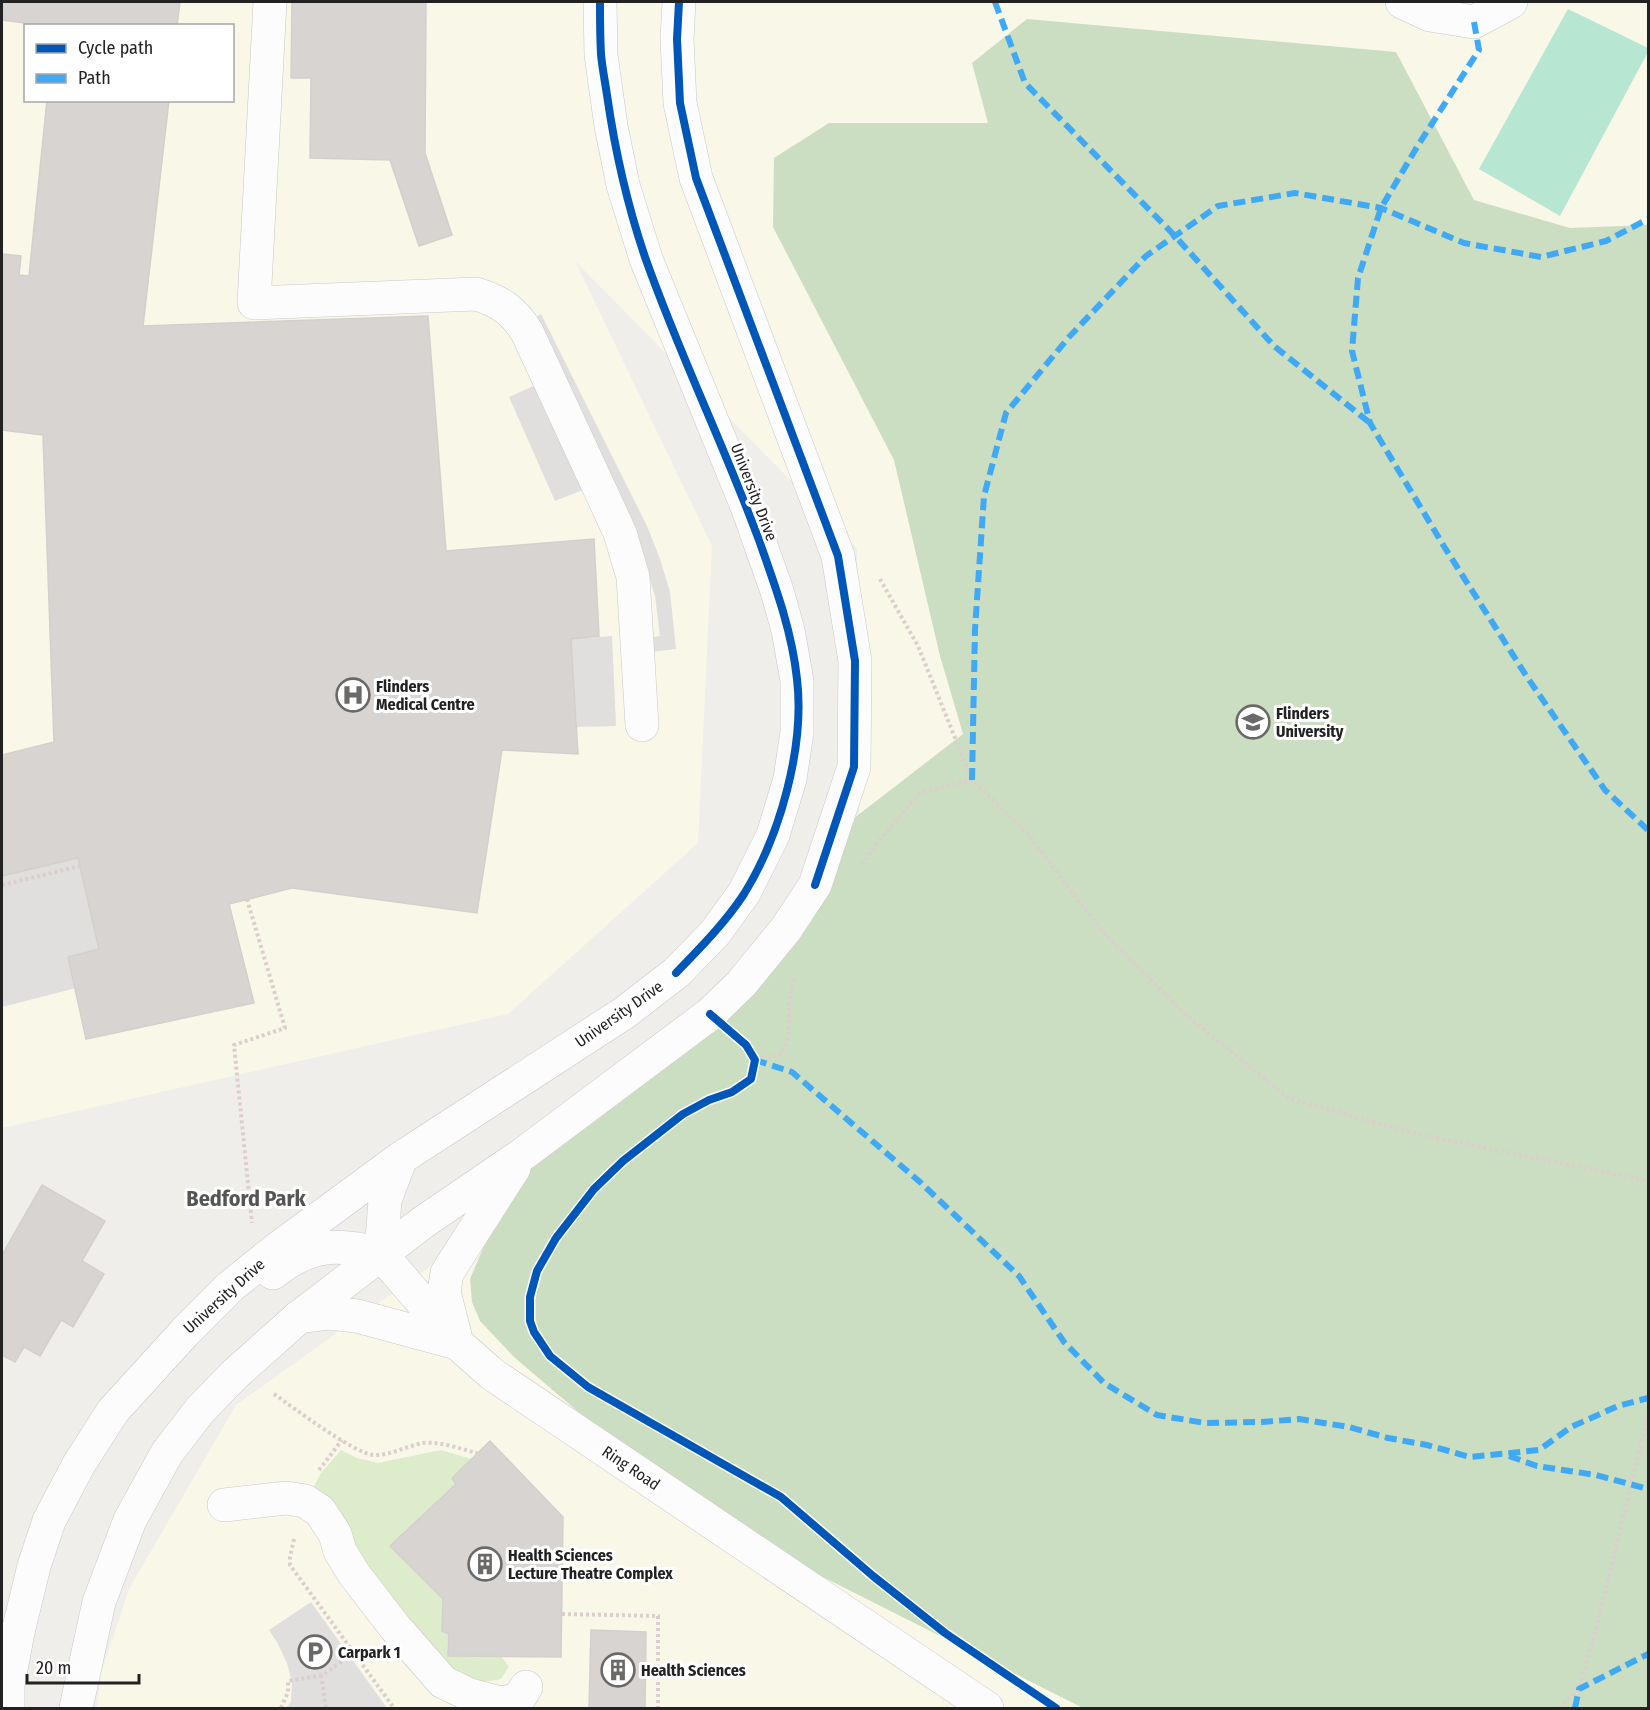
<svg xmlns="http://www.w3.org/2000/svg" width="1650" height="1710" font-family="'Fira Sans Condensed',sans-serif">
	<rect width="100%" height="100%" fill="#f0eeeb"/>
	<!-- education -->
	<path fill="#f8f7e8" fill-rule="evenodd" d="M2,2H1648V1708H97L101,1674L129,1589L236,1405L758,1032L860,896L857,548L575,261L712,546L698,843L508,1014L2,1128ZM26,26H232V100H26Z"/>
	<!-- grass -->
	<path fill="#ddeccb" d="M341,1450L357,1458L378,1463L441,1450L471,1459L453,1478L456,1484L391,1546L501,1656L509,1667L501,1679C483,1684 468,1679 451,1671L368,1574L334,1503L314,1486L321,1473Z"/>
	<!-- forest -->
	<path fill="#cbdec1" d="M1027,19L1396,52L1474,200L1570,228L1648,225V1708H1083L698,1514L514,1357L480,1321L472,1302L470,1279L523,1154L710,1014L831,836L963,734L940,656L894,460L773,227L774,158L829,123H988L972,63Z"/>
	<!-- pitch -->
	<path fill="#b7e6d2" d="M1568,9L1648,48V52L1560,216L1479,169Z"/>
	<!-- parking -->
	<g fill="#e0dfde">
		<path d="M541,314L647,526L660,559L670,592L676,649L650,652L648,638L660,636L655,596L645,564L529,321Z"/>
		<path d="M540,383L588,488L555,501L509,397Z"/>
		<path d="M612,636L616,726L577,727L571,639Z"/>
		<path d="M78,858L99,949L76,988L2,1007V876Z"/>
		<path d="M311,1602L387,1708H286L291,1702L292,1682L287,1663L277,1642L269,1630Z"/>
	</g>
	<!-- building -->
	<g fill="#d7d4d2" stroke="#d3d0cc" stroke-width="1.5">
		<path d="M2,2H180L177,26H49L2,20Z"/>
		<path d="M292,2H426L425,153L452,235L419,246L390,160L310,158L311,78H291Z"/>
		<path d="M47,100H169L143,326L428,316L446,551L594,539L599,636L571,639L578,754L502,750L477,913L292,888L229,904L254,1003L86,1039L68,957L99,949L78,858L2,876V755L54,742L43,435L2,430V254L21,256L19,275L29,276Z"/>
		<path d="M42,1185L105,1221L82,1261L104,1274L73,1327L61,1320L40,1356L24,1347L15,1362L2,1355V1255Z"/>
		<path d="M490,1441L563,1517L561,1657L448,1656L449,1634L442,1631L443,1599L390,1546L456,1484L452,1478Z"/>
		<path d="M591,1630L646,1632L645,1708H589Z"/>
	</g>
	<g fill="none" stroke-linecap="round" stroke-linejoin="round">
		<defs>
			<g id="minor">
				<path d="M270,2L254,303L476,294C500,301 514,311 527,332L620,533L633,577L642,725"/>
				<path d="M1402,2L1430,15L1474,22L1511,2"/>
				<path d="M401,1158L385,1200L381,1254L457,1343L492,1374L987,1708"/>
				<path d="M273,1273C310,1243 338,1243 381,1254"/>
				<path d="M299,1317L329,1313L357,1316L457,1343"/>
				<path d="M455,1335L444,1292L447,1273L514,1168"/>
				<path d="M224,1505L286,1498L305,1501L320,1511L335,1534L340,1551L354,1574L394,1626L443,1682L470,1695L500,1703L518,1700L526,1687"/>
				<path d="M8,1708V1685L18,1632L34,1566L49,1521L79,1464L113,1411L185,1332L231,1286L277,1249L401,1158L624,1013L676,973L715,933L744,893L773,835L790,779L797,732V681L788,630L777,591L748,509L646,259L623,185L611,126L601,55L600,2"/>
				<path d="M76,1708L99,1602L130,1520L167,1453L200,1410L235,1374L299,1317L422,1223L523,1154L710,1014L741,984L786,929L815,885L854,767L855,661L838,556L696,178L680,103L677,39L679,2"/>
			</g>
		</defs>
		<!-- minor casing -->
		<use href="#minor" stroke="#c9c8c7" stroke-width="34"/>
		<!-- path -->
		<g stroke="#dccecd" stroke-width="4" stroke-dasharray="3 3" stroke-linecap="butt">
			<path d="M880,579L918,646L972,780"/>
			<path d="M862,865L873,848L920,793L972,780L1027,833L1103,932L1185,1014L1288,1098L1413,1133L1648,1181"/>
			<path d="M2,885L80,866"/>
			<path d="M247,899L285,1028L234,1045L252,1223"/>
			<path d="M755,1060L782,1054L789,1035V1001L795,977"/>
			<path d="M274,1394C294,1408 352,1452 373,1455C390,1456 406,1446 423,1443C441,1441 460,1449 477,1453"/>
			<path d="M319,1470L342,1440"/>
			<path d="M294,1539L290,1557V1565L394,1708"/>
			<path d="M562,1614L658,1616V1708"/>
			<path d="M321,1675L326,1708"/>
			<path d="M281,1708L288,1692V1681L323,1675L354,1652"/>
			<path d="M1559,1708L1579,1689L1598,1621L1648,1415"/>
		</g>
		<!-- minor -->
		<use href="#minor" stroke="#fdfcfc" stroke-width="33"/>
		<!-- quiet -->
		<g stroke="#3fa9f5" stroke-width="6" stroke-dasharray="12 6" stroke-linecap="butt">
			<path d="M995,2L1025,83L1175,236L1274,346L1370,423"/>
			<path d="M1474,22L1479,50L1417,147L1381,208L1358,278L1352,351L1370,423L1445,548L1527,677L1605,790L1648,830"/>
			<path d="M972,780L975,629L984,496L1006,413L1069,337L1146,256L1218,206L1295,193L1381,208L1464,243L1541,257L1606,241L1648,219"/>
			<path d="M755,1060L792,1072L920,1182L1019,1276L1064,1342L1104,1383L1157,1415L1205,1423L1262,1422L1299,1419L1349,1427L1388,1438L1427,1445L1470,1457L1539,1450L1571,1427L1618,1406L1648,1398"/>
			<path d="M1509,1456L1537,1466L1596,1475L1648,1489"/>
			<path d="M1575,1708L1579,1689L1648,1654"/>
		</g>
		<defs>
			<g id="cycleway">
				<path d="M600,2C600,19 600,36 601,54C602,67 605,81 607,95C615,151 627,204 645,257C679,354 725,447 760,543C776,588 792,632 797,679C805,747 780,836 744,894C725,923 700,948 676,973"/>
				<path d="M679,2L677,39L680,103L696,178L838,556L855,661L854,767L815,885"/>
				<path d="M710,1014L746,1045L755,1060L751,1079L732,1092L709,1100L683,1114L623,1161L594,1189L556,1238L537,1271L530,1297V1321L534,1332L550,1356L588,1387L781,1497L873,1576L945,1633L1056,1708"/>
			</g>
		</defs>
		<!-- cycleway casing -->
		<use href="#cycleway" stroke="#fff" stroke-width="11"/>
		<!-- cycleway -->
		<use href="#cycleway" stroke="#0057b8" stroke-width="8"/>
	</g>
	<!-- icons -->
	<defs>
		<symbol id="hospital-ring" viewBox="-11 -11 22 22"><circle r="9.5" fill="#fff" stroke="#6a6968" stroke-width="1.5"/><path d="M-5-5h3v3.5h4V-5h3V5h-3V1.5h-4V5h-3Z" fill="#6a6968"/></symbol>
		<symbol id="university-ring" viewBox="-11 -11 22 22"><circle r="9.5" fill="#fff" stroke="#6a6968" stroke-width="1.5"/><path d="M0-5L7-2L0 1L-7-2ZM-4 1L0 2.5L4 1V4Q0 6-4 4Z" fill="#6a6968"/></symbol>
		<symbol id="building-ring" viewBox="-11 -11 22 22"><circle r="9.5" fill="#fff" stroke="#6a6968" stroke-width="1.5"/><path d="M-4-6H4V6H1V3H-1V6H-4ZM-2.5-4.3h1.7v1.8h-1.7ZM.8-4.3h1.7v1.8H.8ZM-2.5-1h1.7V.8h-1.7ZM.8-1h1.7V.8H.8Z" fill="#6a6968"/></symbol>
		<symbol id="parking-ring" viewBox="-11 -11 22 22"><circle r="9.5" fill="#fff" stroke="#6a6968" stroke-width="1.5"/><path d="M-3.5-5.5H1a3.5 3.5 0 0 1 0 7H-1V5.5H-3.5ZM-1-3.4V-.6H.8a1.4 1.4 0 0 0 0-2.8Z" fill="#6a6968"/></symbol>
	</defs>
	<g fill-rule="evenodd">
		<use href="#hospital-ring" x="334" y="676" width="38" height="38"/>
		<use href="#university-ring" x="1234" y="703" width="38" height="38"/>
		<use href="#building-ring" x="466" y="1545" width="38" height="38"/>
		<use href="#parking-ring" x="296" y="1633" width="38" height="38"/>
		<use href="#building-ring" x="599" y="1651" width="38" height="38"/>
	</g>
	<g text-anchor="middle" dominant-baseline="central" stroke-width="6" stroke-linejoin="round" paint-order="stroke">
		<!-- street labels -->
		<g font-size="16" fill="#222" stroke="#fff">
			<text transform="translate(754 492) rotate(69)">University Drive</text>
			<text transform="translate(619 1014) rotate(-35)">University Drive</text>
			<text transform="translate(224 1296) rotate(-42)">University Drive</text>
			<text transform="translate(631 1468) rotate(34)">Ring Road</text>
		</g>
		<!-- poi labels -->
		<g font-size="16" font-weight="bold" fill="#222" stroke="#fff" text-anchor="start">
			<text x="376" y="686">Flinders<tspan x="376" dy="18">Medical Centre</tspan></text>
			<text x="1276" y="713">Flinders<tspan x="1276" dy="18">University</tspan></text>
			<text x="508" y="1555">Health Sciences<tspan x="508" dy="18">Lecture Theatre Complex</tspan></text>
			<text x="338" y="1652">Carpark 1</text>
			<text x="641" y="1670">Health Sciences</text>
		</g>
		<!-- district labels -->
		<g font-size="22" font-weight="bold" fill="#555" stroke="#fff">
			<text x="246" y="1198">Bedford Park</text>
		</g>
	</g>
	<!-- border -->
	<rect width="1650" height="1710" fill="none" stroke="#222222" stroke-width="6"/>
	<!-- legend -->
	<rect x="24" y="24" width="210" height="78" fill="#ffffff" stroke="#a7a7a7" stroke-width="1.5"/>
	<rect x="36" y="44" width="30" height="9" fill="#0057b8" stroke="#a7a7a7" stroke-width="1.5"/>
	<text x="78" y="54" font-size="18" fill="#222222">Cycle path</text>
	<rect x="36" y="74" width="30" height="9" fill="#3fa9f5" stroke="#a7a7a7" stroke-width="1.5"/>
	<text x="78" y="84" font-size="18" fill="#222222">Path</text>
	<!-- scale -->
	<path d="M27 1674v9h112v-9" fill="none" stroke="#222222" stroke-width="3"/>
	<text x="36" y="1674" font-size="18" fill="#222222" stroke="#ffffff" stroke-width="4.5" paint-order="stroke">20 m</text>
</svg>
